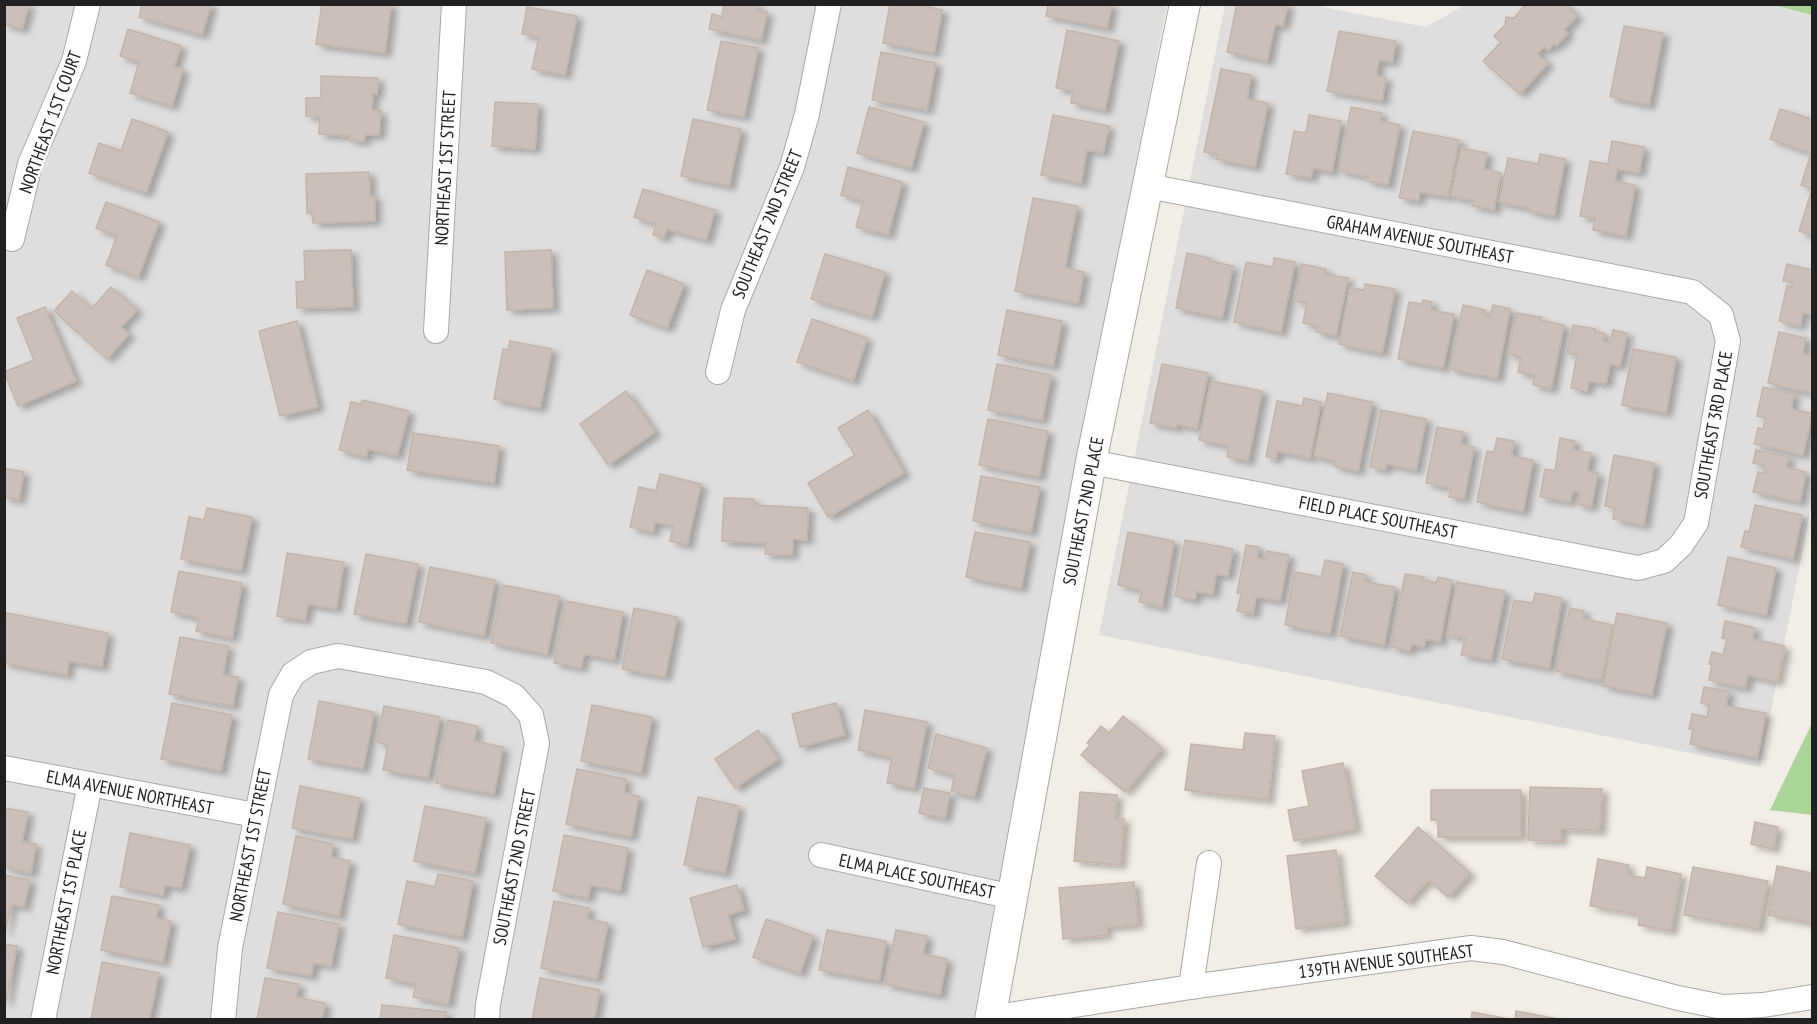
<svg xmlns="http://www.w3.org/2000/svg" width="1817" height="1024" font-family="'PT Sans Narrow',sans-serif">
	<defs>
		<filter id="shadow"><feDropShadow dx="6" dy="4" stdDeviation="3" flood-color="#0004"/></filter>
	</defs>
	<rect width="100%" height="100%" fill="#f2eee7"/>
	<!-- residential -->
	<g fill="#dfdede">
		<path d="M5,5H1167L1039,660L1054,663L981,1019L5,1020Z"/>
		<path d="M1225,5H1313L1426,27L1465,5H1812V503L1760,767L1099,635Z"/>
	</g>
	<!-- forest -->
	<g fill="#abd499">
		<path d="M1774,5H1812V15Z"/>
		<path d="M1812,723V815L1770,810Z"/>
	</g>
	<!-- building -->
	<g fill="#cac0b9" stroke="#c5b4a8" stroke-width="1.5" filter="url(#shadow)">
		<path d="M4,4H29L22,29L4,24Z"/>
		<path d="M142,4H211L202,35L139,17Z"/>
		<path d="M322,4H391L385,53L316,44Z"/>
		<path d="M724,4H757L756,10L767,12L761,40L709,29L712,14L722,17Z"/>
		<path d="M890,4H915L942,10L934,53L883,43Z"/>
		<path d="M1048,4H1112L1107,28L1046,16Z"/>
		<path d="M1237,4H1288L1283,26L1275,24L1267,61L1227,52Z"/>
		<path d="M1526,4H1565L1577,16L1564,30L1568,33L1556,46L1554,44L1548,50L1544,47L1537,54L1548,63L1520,94L1483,61L1501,42L1494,36L1505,25L1506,17L1514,18Z"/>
		<path d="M527,7L577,16L565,75L532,69L539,37L522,34Z"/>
		<path d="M1624,26L1663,33L1649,105L1610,97Z"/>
		<path d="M128,29L181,46L174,67L183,69L172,106L130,93L139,62L120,56Z"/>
		<path d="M1067,30L1119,41L1105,110L1071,103L1073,91L1056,88Z"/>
		<path d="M1339,31L1396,41L1392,62L1379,60L1376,76L1386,78L1382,101L1327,91Z"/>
		<path d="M721,41L758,48L744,117L707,110Z"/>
		<path d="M881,52L936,63L927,110L872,100Z"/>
		<path d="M1221,69L1251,75L1247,99L1268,103L1255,167L1216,159L1217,154L1204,152Z"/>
		<path d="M321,76L378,78L377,94L373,93L372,110L381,111L379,135H365V141L349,140V136L319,134L320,117L306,116V98H321Z"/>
		<path d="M495,102L538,104L535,149L492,146Z"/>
		<path d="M869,107L924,122L911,168L857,153Z"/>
		<path d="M1351,107L1382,113L1380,121L1400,125L1388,185L1367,181L1368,177L1339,171Z"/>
		<path d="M1780,109L1812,119V189L1801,185L1811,153L1770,139Z"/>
		<path d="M1053,115L1109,126L1103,153L1087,150L1081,183L1041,175Z"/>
		<path d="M1309,115L1341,121L1332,172L1313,168L1311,178L1286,174L1294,131L1306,133Z"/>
		<path d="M132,119L168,132L146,193L89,173L99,143L121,151Z"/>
		<path d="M693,119L741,129L729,186L681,176Z"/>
		<path d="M1413,131L1459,140L1448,197L1420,192L1418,201L1399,198Z"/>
		<path d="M1612,141L1644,147L1639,173L1617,169L1615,181L1635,185L1626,236L1593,230L1595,218L1580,216L1590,161L1608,164Z"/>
		<path d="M1461,148L1487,153L1484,169L1501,173L1494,210L1472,206L1473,201L1451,196Z"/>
		<path d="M1540,154L1565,159L1554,216L1529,211V208L1499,202L1508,158L1538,164Z"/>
		<path d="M848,167L902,182L888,235L856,227L863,201L841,195Z"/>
		<path d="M369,172L370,197L375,196V221L313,223L312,213H307L306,174Z"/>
		<path d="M643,189L715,210L706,240L667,229L664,238L653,235L656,224L634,217Z"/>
		<path d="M1812,189V235L1799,231Z"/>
		<path d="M1033,198L1077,206L1065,268L1084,272L1078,303L1015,291Z"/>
		<path d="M106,202L159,222L138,277L106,265L117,236L96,228Z"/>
		<path d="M351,250L353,307L297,308L296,282L305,281L304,251Z"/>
		<path d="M551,250L553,308L507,310L505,252Z"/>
		<path d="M1187,253L1210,258V261L1233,266L1222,318L1176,308Z"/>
		<path d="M825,254L885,272L872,317L811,299Z"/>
		<path d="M1274,258L1295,262L1281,332L1234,322L1246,262L1273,267Z"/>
		<path d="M1302,264L1326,269L1325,274L1348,278L1336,336L1316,332L1318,326L1303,323L1307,303L1295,301Z"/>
		<path d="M1787,264L1812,270V315L1803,312L1800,326L1779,321L1787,286L1792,287L1793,283L1783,281Z"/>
		<path d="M647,270L684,284L667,328L630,315Z"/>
		<path d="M1365,284L1395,289L1382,353L1339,344L1350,288L1364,290Z"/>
		<path d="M111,287L137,310L121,327L129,334L107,359L54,311L72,291L91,309Z"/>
		<path d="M1423,300L1432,302L1431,310L1454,314L1443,368L1398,359L1409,302L1422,304Z"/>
		<path d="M1463,305L1485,310L1484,315L1490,317L1493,305L1510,309L1497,378L1450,369Z"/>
		<path d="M45,307L76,381L18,406L4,372L34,360L17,318Z"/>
		<path d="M1007,310L1062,321L1053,366L998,355Z"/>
		<path d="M1516,313L1541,317L1540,320L1564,325L1551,389L1533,385L1535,375L1518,372L1521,357L1508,354Z"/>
		<path d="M812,319L867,338L853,381L797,362Z"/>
		<path d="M297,321L318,407L280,416L259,331Z"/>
		<path d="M1573,325L1595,329V332L1604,333L1603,341L1610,343L1613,330L1627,333L1620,366L1610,364L1606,384L1589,381L1587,391L1571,388L1577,355L1567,353Z"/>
		<path d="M1779,332L1806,338L1802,354L1812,356V393L1768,383Z"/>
		<path d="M510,341L552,349L540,408L494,399L503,349L508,350Z"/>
		<path d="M1633,349L1676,357L1666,413L1622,405Z"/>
		<path d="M997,364L1051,375L1042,420L988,410Z"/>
		<path d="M1162,364L1208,373L1197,429L1177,424L1176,428L1150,423Z"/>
		<path d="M1211,381L1262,391L1248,461L1227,457L1229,446L1199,440Z"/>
		<path d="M1763,387L1794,394L1791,409L1812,413L1803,455L1754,444L1758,428L1763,429L1766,418L1757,416Z"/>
		<path d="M626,391L655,432L608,465L580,424Z"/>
		<path d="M1328,393L1372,402L1358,471L1334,466L1335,461L1314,456Z"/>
		<path d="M1304,398L1321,402L1310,458L1277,451L1276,459L1266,457L1277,401L1302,406Z"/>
		<path d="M362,400L409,411L397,456L368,449L366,457L339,450L351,402L361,404Z"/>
		<path d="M868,410L904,473L828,517L808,483L855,455L838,428Z"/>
		<path d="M1381,410L1426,419L1416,470L1387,464L1385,470L1370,467Z"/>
		<path d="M988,419L1048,431L1039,477L979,465Z"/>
		<path d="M1437,427L1463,432L1461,444L1474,447L1464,499L1449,497L1451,488L1426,483Z"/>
		<path d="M413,433L499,446L494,483L407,470Z"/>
		<path d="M1497,438L1514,441L1511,456L1533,460L1523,512L1477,502L1487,451L1494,452Z"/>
		<path d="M1560,438L1575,441L1573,450L1591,453L1587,471L1598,473L1591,507L1577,504L1580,492L1573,491L1570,502L1540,497L1545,469L1555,471Z"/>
		<path d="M1756,450L1789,457L1786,467L1806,472L1800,502L1753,492L1758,472L1764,473L1765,466L1753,463Z"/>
		<path d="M1614,455L1654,463L1644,525L1613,519L1615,508L1605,506Z"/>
		<path d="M4,468L24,472L19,500L4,497Z"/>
		<path d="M660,474L701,484L687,545L670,541L673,526L655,522L653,532L630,527L639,487L656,491Z"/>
		<path d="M981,476L1040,487L1031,532L973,521Z"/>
		<path d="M724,498L754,499V505L808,508L807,540L793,539L792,555L765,554L766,543L722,541Z"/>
		<path d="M1755,505L1802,515L1793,559L1741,547L1745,531L1749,532Z"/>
		<path d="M207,508L252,517L241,571L181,559L189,517L204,520Z"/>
		<path d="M975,532L1030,542L1021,588L966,577Z"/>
		<path d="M1128,532L1174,541L1162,607L1139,602L1142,590L1118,585Z"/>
		<path d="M1185,540L1233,549L1228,576L1216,574L1213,594L1196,592L1195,600L1175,596Z"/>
		<path d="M1246,545L1259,547L1257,558L1265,560L1267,551L1289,555L1280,601L1256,597L1253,614L1237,611L1241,594L1237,593Z"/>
		<path d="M287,553L344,562L336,609L308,604L305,620L277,616Z"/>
		<path d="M366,554L418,564L406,624L354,614Z"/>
		<path d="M1728,557L1776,568L1766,615L1718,605Z"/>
		<path d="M1325,560L1343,564L1330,634L1285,625L1295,572L1321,577Z"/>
		<path d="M430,567L495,580L484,636L419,622Z"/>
		<path d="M179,571L242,583L232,638L196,631L199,618L171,612Z"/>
		<path d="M1353,572L1366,575L1365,582L1395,587L1384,645L1340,636Z"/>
		<path d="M1405,574L1424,577L1423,580L1436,583L1438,577L1452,580L1440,642L1426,639L1424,647L1411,644L1410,651L1391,647Z"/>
		<path d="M1457,582L1505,591L1491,660L1461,655L1465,638L1447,635Z"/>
		<path d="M503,585L559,596L547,654L491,643Z"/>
		<path d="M1535,593L1562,598L1549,668L1502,659L1514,600L1533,603Z"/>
		<path d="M566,601L623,612L614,660L584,654L581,668L554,663Z"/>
		<path d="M634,608L677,617L665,677L622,669Z"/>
		<path d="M1570,608L1584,611L1583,619L1613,625L1601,681L1556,671Z"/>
		<path d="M7,613L108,633L102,667L69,661L67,675L4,663V627Z"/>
		<path d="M1617,613L1667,623L1652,695L1603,686Z"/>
		<path d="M1725,621L1755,628L1752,639L1785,646L1777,682L1748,675L1745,688L1709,680L1712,664H1709L1712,652L1723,655L1727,639L1722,638Z"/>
		<path d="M180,637L228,646L223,675L238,677L233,706L169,694Z"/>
		<path d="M1704,687L1729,691L1726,706L1766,713L1757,758L1690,744L1693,729H1689L1692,714L1707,717L1709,705L1701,703Z"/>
		<path d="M319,701L374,712L363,769L308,759Z"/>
		<path d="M172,703L232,715L221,771L161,759Z"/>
		<path d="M836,703L845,735L800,747L792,714Z"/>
		<path d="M592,705L652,717L641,773L581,761Z"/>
		<path d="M384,706L440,717L428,778L383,770L388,745L377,742Z"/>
		<path d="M865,710L927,722L914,788L887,783L892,757L858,750Z"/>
		<path d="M1123,716L1162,748L1125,792L1081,755L1090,745L1087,743L1101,726L1109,733Z"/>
		<path d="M448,720L477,726L474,741L503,747L494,794L436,783Z"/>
		<path d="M758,730L778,759L735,788L715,759Z"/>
		<path d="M1245,733L1275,736L1268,800L1185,790L1191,744L1243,750Z"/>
		<path d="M936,734L987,748L974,797L951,791L955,775L928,768Z"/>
		<path d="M1343,763L1356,829L1294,841L1288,810L1309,806L1302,771Z"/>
		<path d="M577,769L626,779L624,793L639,796L631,837L566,824Z"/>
		<path d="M300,786L360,798L352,839L292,828Z"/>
		<path d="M1530,787L1602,789L1600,831L1561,829V841L1528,840Z"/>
		<path d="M924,788L950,793L945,818L919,813Z"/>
		<path d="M1431,790H1521V837H1438V820H1431Z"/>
		<path d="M1080,792L1117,795L1115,818L1124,819L1120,865L1074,861Z"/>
		<path d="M698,797L739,806L725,873L684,865Z"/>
		<path d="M425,806L486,818L475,873L414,861Z"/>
		<path d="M4,808L28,812L22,842L36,844L31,873L4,867Z"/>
		<path d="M1755,822L1778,827L1773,849L1751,844Z"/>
		<path d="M1418,827L1470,873L1448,897L1428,880L1407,903L1375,876Z"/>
		<path d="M130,833L190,845L181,888L165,885L163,895L120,887Z"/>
		<path d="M564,835L628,848L620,891L591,885L588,898L553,891Z"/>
		<path d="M296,836L333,844L331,857L350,861L339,916L283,904Z"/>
		<path d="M1336,850L1345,922L1296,929L1287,856Z"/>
		<path d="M1598,859L1629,865L1627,875L1645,878L1647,867L1681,874L1671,931L1638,925L1640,915L1590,906Z"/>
		<path d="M1777,866L1812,873V923L1768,915Z"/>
		<path d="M1693,867L1768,881L1758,929L1684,915Z"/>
		<path d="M438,874L473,881L462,937L398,924L407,881L435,887Z"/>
		<path d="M4,875L30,880L24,907L11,904L5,934Z"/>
		<path d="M1134,882L1138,924L1106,927L1107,935L1063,939L1059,888Z"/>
		<path d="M737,885L744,910L728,915L735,939L703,947L690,898Z"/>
		<path d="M112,896L159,905L156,918L171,921L163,962L101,950Z"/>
		<path d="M554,901L589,908L587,919L608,923L597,979L541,968Z"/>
		<path d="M278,912L339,924L331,966L314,963L311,976L267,968Z"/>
		<path d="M766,919L813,936L800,973L753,957Z"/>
		<path d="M827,930L886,941L879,981L819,970Z"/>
		<path d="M896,930L927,936L923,954L947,959L940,995L885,984Z"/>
		<path d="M394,935L459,948L448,1004L413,997L416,984L386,978Z"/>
		<path d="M4,944L17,946L6,1002H4Z"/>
		<path d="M102,962L159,973L149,1020H91Z"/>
		<path d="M265,978L299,984L296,997L325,1003L322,1020H257Z"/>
		<path d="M540,978L600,990L594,1020H532Z"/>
		<path d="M382,1005L446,1012L445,1020H380Z"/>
		<path d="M1516,1011L1554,1018V1020H1515Z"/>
		<path d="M1472,1012L1514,1020H1471Z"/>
	</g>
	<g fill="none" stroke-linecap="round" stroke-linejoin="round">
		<defs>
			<g id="minor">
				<path d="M12,239L30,164L74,61L88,4"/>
				<path d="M436,331L454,4"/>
				<path d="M718,372L733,310L792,167L807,114L829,4"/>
				<path d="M1091,462L1638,568L1664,561L1681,545L1696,523L1728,341L1721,315L1692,292L1148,186"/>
				<path d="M4,768L255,815"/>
				<path d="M821,855L1013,897"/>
				<path d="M1191,987L1209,863"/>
				<path d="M990,1018L1191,987L1471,948L1503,952L1678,998L1723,1007L1763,1005L1812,997"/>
				<path d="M43,1020L90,784"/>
				<path d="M223,1020L230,948L281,695L293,674L311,662L338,656L486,682L514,696L531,715L537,743L488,1004L487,1020"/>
			</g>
			<path id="tertiary" d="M990,1020L1091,462L1185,4"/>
		</defs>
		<!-- minor casing -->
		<use href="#minor" stroke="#a8a8a8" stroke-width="26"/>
		<!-- tertiary casing -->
		<use href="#tertiary" stroke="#a8a8a8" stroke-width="32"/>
		<!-- minor -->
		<use href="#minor" stroke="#fff" stroke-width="24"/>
		<!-- tertiary -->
		<use href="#tertiary" stroke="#fff" stroke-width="30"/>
	</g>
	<g text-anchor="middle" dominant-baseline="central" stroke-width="5" stroke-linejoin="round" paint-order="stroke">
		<!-- street labels -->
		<g font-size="18" fill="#212121" stroke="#fff">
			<text transform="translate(50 122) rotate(-70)">NORTHEAST 1ST COURT</text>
			<text transform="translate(445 168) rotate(-87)">NORTHEAST 1ST STREET</text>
			<text transform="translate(767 224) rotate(-68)">SOUTHEAST 2ND STREET</text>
			<text transform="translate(1420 239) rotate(11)">GRAHAM AVENUE SOUTHEAST</text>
			<text transform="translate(1713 425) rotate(-80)">SOUTHEAST 3RD PLACE</text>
			<text transform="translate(1083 511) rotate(-79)">SOUTHEAST 2ND PLACE</text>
			<text transform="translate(1378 517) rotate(11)">FIELD PLACE SOUTHEAST</text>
			<text transform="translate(130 792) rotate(11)">ELMA AVENUE NORTHEAST</text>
			<text transform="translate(250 845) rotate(-79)">NORTHEAST 1ST STREET</text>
			<text transform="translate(514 867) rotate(-79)">SOUTHEAST 2ND STREET</text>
			<text transform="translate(917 876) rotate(12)">ELMA PLACE SOUTHEAST</text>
			<text transform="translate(66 902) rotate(-79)">NORTHEAST 1ST PLACE</text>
			<text transform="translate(1386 961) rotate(-7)">139TH AVENUE SOUTHEAST</text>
		</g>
	</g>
	<!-- border -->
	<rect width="1817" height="1024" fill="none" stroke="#212121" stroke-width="12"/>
</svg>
